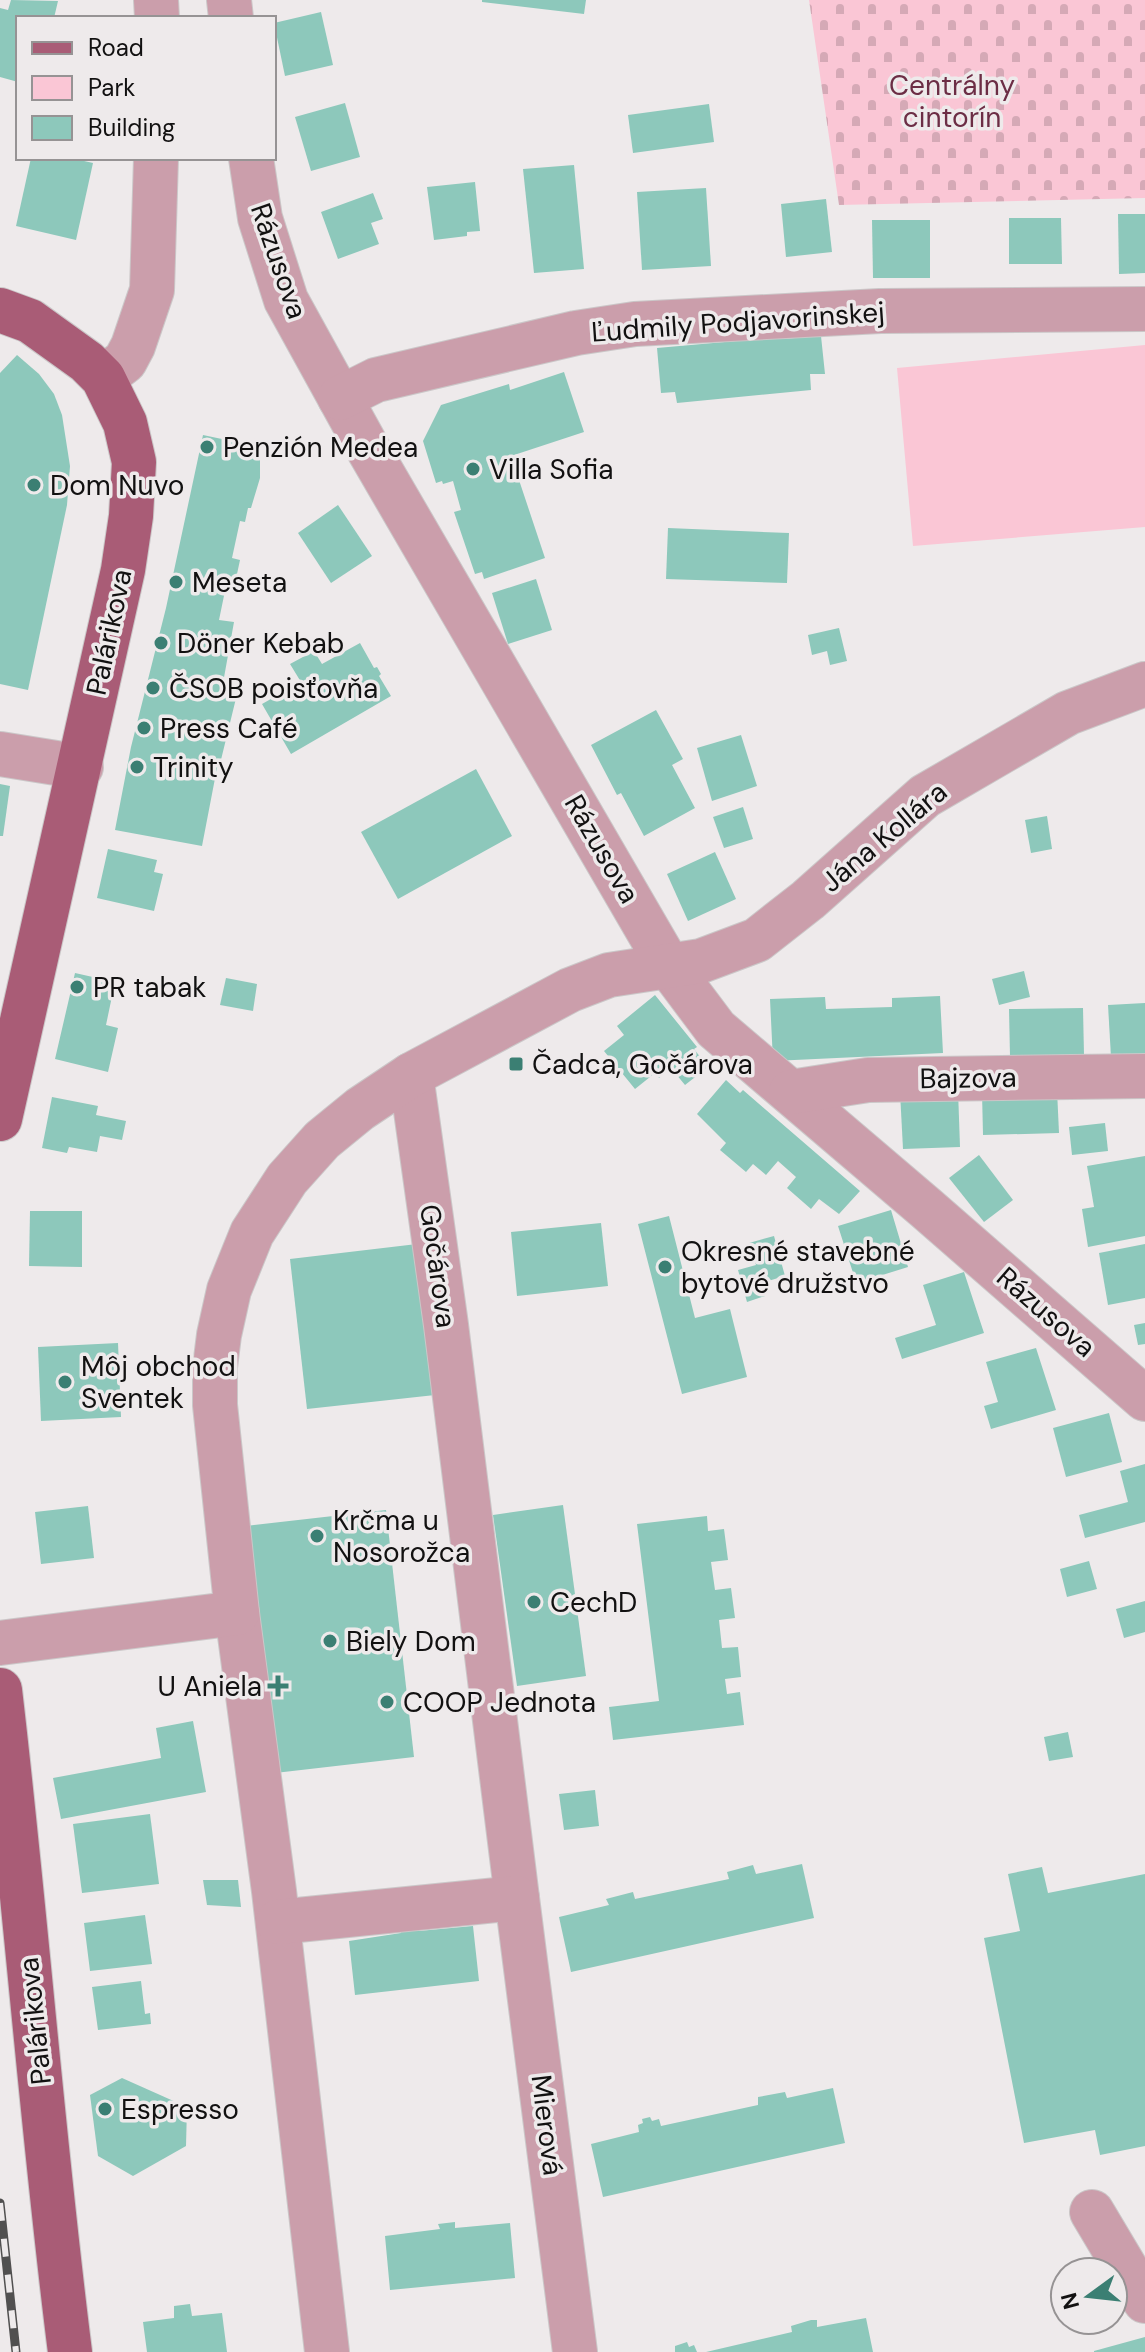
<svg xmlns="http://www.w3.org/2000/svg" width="1145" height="2352" font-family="'DM Sans',sans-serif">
	<defs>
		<pattern id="cemetery-stones" width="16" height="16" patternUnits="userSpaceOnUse" patternTransform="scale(2)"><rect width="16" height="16" fill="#fac6d5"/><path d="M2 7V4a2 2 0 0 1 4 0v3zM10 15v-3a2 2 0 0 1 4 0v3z" fill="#d5a9b6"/></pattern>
	</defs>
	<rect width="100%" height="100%" fill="#eeeaeb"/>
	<!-- cemetery -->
	<path fill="url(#cemetery-stones)" d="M809,0H1145V198L839,205Z"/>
	<!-- park -->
	<path fill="#fac6d5" d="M1145,345V527L913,546L897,368Z"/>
	<!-- building -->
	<g fill="#8dc8bb">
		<path d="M11,0L58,1L54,18H18V82L0,77V8L8,10Z"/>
		<path d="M482,0H586L584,14L482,2Z"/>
		<path d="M321,12L333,65L285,76L274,23Z"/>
		<path d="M345,103L360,157L311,171L295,117Z"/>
		<path d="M709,104L714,142L633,153L628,115Z"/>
		<path d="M31,158H71L93,163L76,240L16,226Z"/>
		<path d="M574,165L584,269L534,273L523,169Z"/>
		<path d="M475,182L480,231L467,232V236L434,240L427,187Z"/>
		<path d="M706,188L711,266L642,270L637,192Z"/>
		<path d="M373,193L383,219L371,223L379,244L338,259L321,212Z"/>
		<path d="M826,199L832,252L786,257L781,204Z"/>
		<path d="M1118,214H1145V273L1119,274Z"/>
		<path d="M1009,218H1061L1062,264H1009Z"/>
		<path d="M872,220H930V278H873Z"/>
		<path d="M821,336L825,374H810L811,390L677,403L675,392L661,393L657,348L781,337V339Z"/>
		<path d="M17,355L39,374L54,394L62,415L70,466L67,505L28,690L0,684V373Z"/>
		<path d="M564,372L584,432L511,456L545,558L484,579L482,572L475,574L454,512L461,510L453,481L443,484L442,481L436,483L423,441L441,405L509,384L510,390Z"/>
		<path d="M203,435L260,447V478L251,508H248L245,522L240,521L232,558L240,560L234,588L226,586L219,620L234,622L223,683L239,686L219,768H217L202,846L115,830L131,747L166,608Z"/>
		<path d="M338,505L372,556L331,583L298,533Z"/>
		<path d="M668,528L789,533L787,583L666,579Z"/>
		<path d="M536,579L552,630L508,644L492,593Z"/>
		<path d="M839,628L847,661L830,665L827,651L812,655L808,635Z"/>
		<path d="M360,643L374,668L377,667L381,674L379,676L391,696L291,754L262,704L301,682L290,664L314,651L322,664Z"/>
		<path d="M656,710L683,759L672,765L695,808L644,836L621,793L617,795L591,745Z"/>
		<path d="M741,735L757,786L712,801L697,748Z"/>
		<path d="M476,769L512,836L398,899L361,832Z"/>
		<path d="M0,784L10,786L3,836H0Z"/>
		<path d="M743,807L753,839L724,848L713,817Z"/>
		<path d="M1047,816L1052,849L1031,853L1025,820Z"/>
		<path d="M108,849L157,860L154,872L163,874L154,911L97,898Z"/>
		<path d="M715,852L736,899L688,921L667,874Z"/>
		<path d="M1024,971L1030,997L999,1005L992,979Z"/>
		<path d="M75,973L115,982L106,1025L118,1028L108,1072L55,1059Z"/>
		<path d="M226,978L257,984L253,1011L220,1005Z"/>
		<path d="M655,995L697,1047L694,1049L708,1067L685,1085L671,1068L659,1078L655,1073L635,1089L604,1051L624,1035L617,1026Z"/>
		<path d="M940,996L943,1053L773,1061L770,999L825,997L826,1009L892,1007V998Z"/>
		<path d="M1145,1003V1055L1111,1057L1108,1005Z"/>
		<path d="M1083,1008L1084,1055L1010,1056L1009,1009Z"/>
		<path d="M726,1080L740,1093L743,1090L860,1191L839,1214L819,1199L811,1209L787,1188L796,1177L778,1161L766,1175L753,1164L746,1172L720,1150L726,1143L697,1114Z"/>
		<path d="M958,1090L960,1147L903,1149L900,1092Z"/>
		<path d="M1057,1090L1059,1133L983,1135L982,1092Z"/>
		<path d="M52,1097L98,1106L96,1115L126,1121L122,1140L100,1136L97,1152L69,1147L67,1153L42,1148Z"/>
		<path d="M1105,1123L1108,1151L1072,1155L1069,1127Z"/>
		<path d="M979,1155L1013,1200L984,1222L949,1178Z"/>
		<path d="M1145,1156V1236L1088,1247L1082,1209L1094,1207L1087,1166Z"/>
		<path d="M891,1210L908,1267L860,1282L858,1277L855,1279L838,1226Z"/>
		<path d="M30,1211H82V1267L29,1266Z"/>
		<path d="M669,1216L695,1318L730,1309L747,1377L682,1394L638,1224Z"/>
		<path d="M601,1223L608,1286L517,1296L511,1232Z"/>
		<path d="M774,1236L785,1276L761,1283L765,1296L747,1302L738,1270L756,1265L749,1243Z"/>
		<path d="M417,1244L435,1395L307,1409L290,1259Z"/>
		<path d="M1145,1244V1298L1108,1305L1099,1253Z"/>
		<path d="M964,1272L984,1333L902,1359L895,1338L936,1325L923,1285Z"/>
		<path d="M1145,1323V1344L1138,1345L1134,1325Z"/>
		<path d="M118,1343L121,1417L41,1421L38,1347Z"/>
		<path d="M1036,1348L1056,1410L991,1429L984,1406L998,1402L986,1362Z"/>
		<path d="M1109,1413L1122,1462L1066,1477L1053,1428Z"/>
		<path d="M1145,1464V1522L1085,1538L1079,1515L1128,1502L1120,1471Z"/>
		<path d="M563,1505L586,1676L517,1686L493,1515Z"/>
		<path d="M88,1506L94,1558L41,1564L35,1512Z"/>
		<path d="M386,1510L414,1757L275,1773L246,1526Z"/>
		<path d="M707,1516L708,1531L724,1529L728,1560L711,1562L715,1590L731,1588L735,1618L719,1620L722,1648L738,1647L741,1677L725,1679L727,1694L740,1692L744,1725L613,1740L609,1707L659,1701L637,1524Z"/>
		<path d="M1089,1561L1097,1589L1067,1597L1060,1569Z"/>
		<path d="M1145,1601V1632L1124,1638L1116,1609Z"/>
		<path d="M193,1721L206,1792L61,1819L53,1778L161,1758L156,1728Z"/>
		<path d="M1068,1732L1073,1757L1049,1761L1044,1737Z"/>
		<path d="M595,1790L599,1826L564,1830L559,1794Z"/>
		<path d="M150,1814L159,1884L82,1893L73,1824Z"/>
		<path d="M802,1864L814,1918L571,1972L559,1917L609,1905L606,1899L633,1892L635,1899L729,1879L727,1872L753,1865L756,1874Z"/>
		<path d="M1042,1867L1048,1893L1145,1874V2146L1100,2155L1095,2130L1024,2143L984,1938L1020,1931L1008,1874Z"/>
		<path d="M203,1880H238L241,1907L207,1905Z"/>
		<path d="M145,1915L152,1964L90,1971L84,1923Z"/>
		<path d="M418,1924L419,1931L473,1926L479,1981L355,1995L349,1941L401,1933L400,1926Z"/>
		<path d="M141,1981L145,2014L150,2013L151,2024L98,2030L92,1987Z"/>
		<path d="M122,2078L187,2107L186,2146L133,2176L98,2156L90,2095Z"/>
		<path d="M833,2088L845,2143L603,2197L591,2144L639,2132L638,2125L643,2123L642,2119L650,2117L652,2121L659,2119L661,2126L758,2105V2097L785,2092L787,2098Z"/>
		<path d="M455,2222V2228L510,2223L515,2278L390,2290L385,2236L440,2229L438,2224Z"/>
		<path d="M190,2304L192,2316L222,2313L227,2352H147L143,2322L174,2318V2306Z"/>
		<path d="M866,2318L873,2352H706L792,2332L791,2326L811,2320H817V2327Z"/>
		<path d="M1145,2337V2352H1094V2351Z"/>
		<path d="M687,2342L689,2347L694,2345L697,2352H675V2346Z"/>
	</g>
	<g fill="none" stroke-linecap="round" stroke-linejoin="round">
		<defs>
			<g id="minor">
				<path d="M156,0L157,18"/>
				<path d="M229,0L231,18"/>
				<path d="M251,158L260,218L286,300L367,447L668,965L716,1029L926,1208L1145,1399"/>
				<path d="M103,378L125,361L133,346L152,290L156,158"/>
				<path d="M340,398L376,380L576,333L635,324L880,311L1145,309"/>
				<path d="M0,754L81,767"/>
				<path d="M411,1075L446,1325L517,1898"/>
				<path d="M791,1092L868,1080L1145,1076"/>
				<path d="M237,1613L274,1891L327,2352"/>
				<path d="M0,1643L237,1613L215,1405V1367L219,1335L229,1290L252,1233L287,1179L322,1140L360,1109L411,1075L570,990L609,975L701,961L757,940L808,900L925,796L1068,713L1145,684"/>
				<path d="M278,1922L517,1898L575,2352"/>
				<path d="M1092,2212L1145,2301"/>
			</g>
			<g id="major">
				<path d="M0,310L30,321L87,362L103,378L125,423L134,462L131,516L123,570L0,1119"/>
				<path d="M0,1690C26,1911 42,2132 70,2352"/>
			</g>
		</defs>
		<!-- minor casing -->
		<use href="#minor" stroke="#cbc7c8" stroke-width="46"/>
		<!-- major casing -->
		<use href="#major" stroke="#cbc7c8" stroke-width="46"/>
		<!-- minor -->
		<use href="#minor" stroke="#cb9eab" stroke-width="44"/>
		<!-- major -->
		<use href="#major" stroke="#a95c76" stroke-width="44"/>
		<defs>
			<path id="rail" d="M0,2203L16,2352"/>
		</defs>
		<!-- rail casing -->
		<use href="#rail" stroke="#515050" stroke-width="9"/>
		<!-- rail -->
		<use href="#rail" stroke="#eeeaeb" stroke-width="6" stroke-dasharray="18" stroke-linecap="butt"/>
	</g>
	<!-- markers -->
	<g fill="#3b7f73" stroke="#eeeaeb" stroke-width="3">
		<circle cx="207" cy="447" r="8"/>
		<circle cx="473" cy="469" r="8"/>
		<circle cx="34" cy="485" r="8"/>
		<circle cx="176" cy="582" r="8"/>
		<circle cx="161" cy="643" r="8"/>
		<circle cx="153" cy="688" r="8"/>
		<circle cx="144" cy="728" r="8"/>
		<circle cx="137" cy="767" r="8"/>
		<circle cx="77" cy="987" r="8"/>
		<rect x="508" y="1056" width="16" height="16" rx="4"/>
		<circle cx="665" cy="1267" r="8"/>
		<circle cx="65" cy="1382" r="8"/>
		<circle cx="317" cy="1536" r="8"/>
		<circle cx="534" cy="1602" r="8"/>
		<circle cx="330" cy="1641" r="8"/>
		<path d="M274 1674h8v8h8v8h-8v8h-8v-8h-8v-8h8z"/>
		<circle cx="387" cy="1702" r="8"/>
		<circle cx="105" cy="2109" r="8"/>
	</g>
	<g text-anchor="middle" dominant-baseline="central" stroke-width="7" stroke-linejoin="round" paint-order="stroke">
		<!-- park labels -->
		<g font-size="28" fill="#6c2d45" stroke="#eeeaeb">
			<text x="952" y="85">Centrálny<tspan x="952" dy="32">cintorín</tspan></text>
		</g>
		<!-- street labels -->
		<g font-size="28" fill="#121111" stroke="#eeeaeb">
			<text transform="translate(279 261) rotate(71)">Rázusova</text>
			<text transform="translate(738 322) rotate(-4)">Ľudmily Podjavorinskej</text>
			<text transform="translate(109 632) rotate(-78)">Palárikova</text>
			<text transform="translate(884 837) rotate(-40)">Jána Kollára</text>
			<text transform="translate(602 849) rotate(60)">Rázusova</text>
			<text transform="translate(968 1078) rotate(-1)">Bajzova</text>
			<text transform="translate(438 1266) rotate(82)">Gočárova</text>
			<text transform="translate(1046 1312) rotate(41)">Rázusova</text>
			<text transform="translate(35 2021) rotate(-96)">Palárikova</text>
			<text transform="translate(547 2125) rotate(83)">Mierová</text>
		</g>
		<!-- poi labels -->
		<g font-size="28" fill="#121111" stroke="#eeeaeb" text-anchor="start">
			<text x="223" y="447">Penzión Medea</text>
			<text x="489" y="469">Villa Sofia</text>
			<text x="50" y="485">Dom Nuvo</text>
			<text x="192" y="582">Meseta</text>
			<text x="177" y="643">Döner Kebab</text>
			<text x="169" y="688">ČSOB poisťovňa</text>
			<text x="160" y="728">Press Café</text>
			<text x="153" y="767">Trinity</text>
			<text x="93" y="987">PR tabak</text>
			<text x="532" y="1064">Čadca, Gočárova</text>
			<text x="681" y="1251">Okresné stavebné<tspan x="681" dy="32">bytové družstvo</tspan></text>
			<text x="81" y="1366">Môj obchod<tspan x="81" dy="32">Sventek</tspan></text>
			<text x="333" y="1520">Krčma u<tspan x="333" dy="32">Nosorožca</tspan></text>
			<text x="550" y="1602">CechD</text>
			<text x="346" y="1641">Biely Dom</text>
			<text x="262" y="1686" text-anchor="end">U Aniela</text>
			<text x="403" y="1702">COOP Jednota</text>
			<text x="121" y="2109">Espresso</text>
		</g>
	</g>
	<!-- legend -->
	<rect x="16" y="16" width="260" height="144" fill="#eeeaeb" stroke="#969394" stroke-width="2"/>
	<rect x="32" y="42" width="40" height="12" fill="#a95c76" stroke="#969394" stroke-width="2"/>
	<text x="88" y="56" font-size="24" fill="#121111">Road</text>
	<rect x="32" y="76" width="40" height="24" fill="#fac6d5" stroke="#969394" stroke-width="2"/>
	<text x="88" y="96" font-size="24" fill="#121111">Park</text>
	<rect x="32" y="116" width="40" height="24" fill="#8dc8bb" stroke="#969394" stroke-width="2"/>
	<text x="88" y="136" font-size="24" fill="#121111">Building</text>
	<!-- north arrow -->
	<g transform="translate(1089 2296) rotate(255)"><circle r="38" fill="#eeeaeb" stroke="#969394" stroke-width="2"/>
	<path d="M0-6L14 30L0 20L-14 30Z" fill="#3b7f73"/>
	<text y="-12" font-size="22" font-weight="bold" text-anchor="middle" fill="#121111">N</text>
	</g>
</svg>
